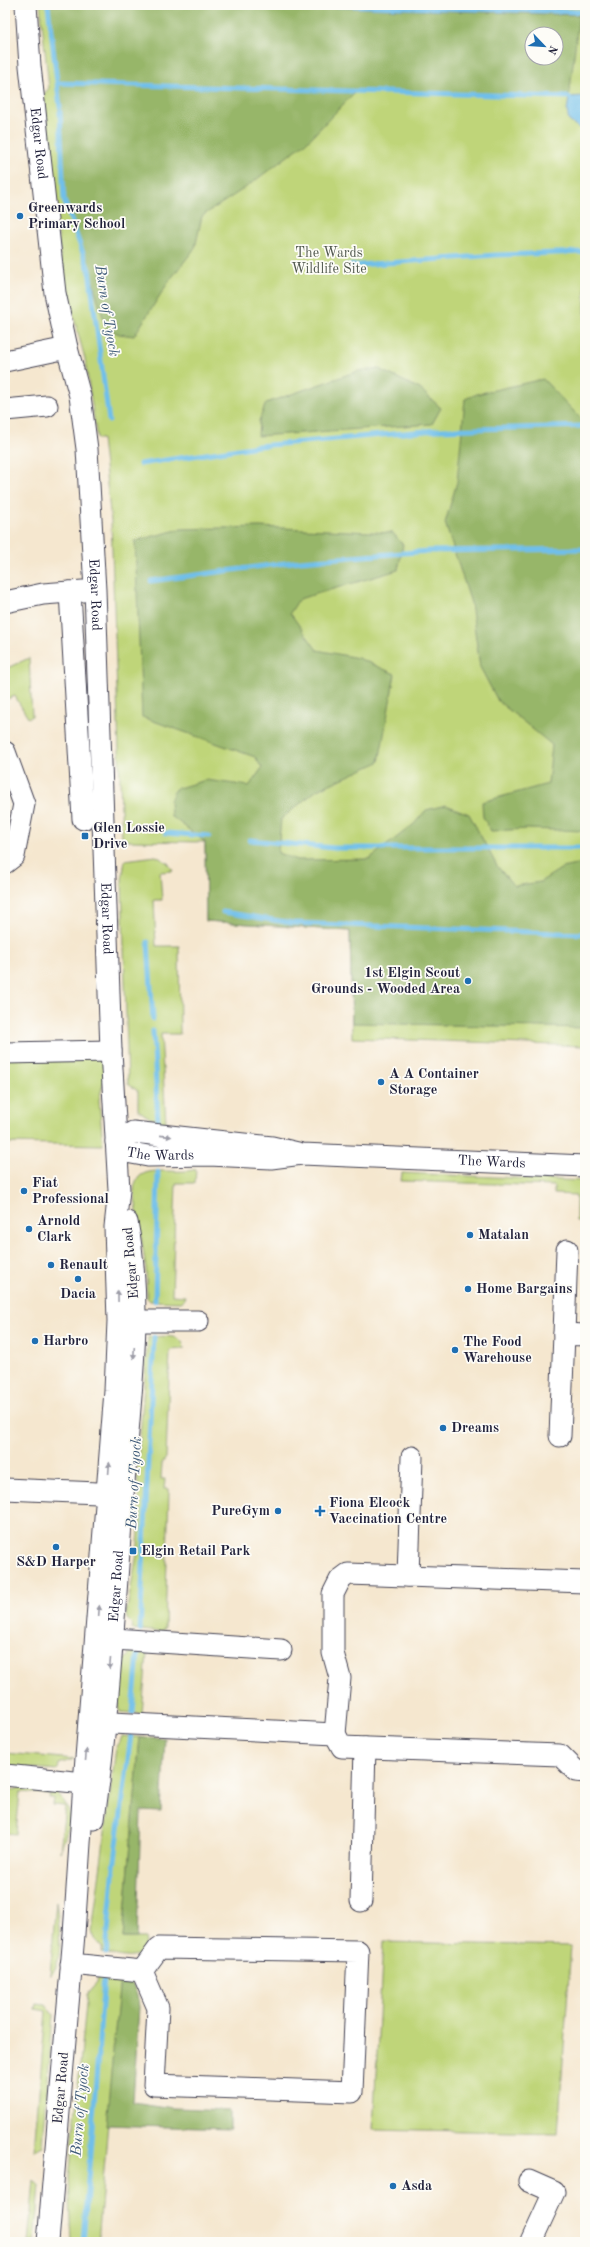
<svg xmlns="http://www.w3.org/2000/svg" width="590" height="2247" font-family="'Old Standard TT',serif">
	<rect width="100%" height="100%" fill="#fdfcf7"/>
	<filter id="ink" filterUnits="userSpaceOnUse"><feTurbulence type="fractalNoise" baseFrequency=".025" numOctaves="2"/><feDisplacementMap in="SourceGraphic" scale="8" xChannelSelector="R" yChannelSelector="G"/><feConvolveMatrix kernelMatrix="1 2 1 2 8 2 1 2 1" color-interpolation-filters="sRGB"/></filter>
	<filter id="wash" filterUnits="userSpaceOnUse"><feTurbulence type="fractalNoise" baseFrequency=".012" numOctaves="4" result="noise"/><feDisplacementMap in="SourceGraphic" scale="16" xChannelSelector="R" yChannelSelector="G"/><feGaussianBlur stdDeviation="0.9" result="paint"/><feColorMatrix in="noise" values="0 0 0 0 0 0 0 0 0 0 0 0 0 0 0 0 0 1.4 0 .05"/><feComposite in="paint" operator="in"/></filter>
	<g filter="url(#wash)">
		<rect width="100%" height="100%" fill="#f5e7cf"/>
		<!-- green -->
		<g fill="#bfd579" stroke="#707c5a" fill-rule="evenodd">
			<path d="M40,5H327L556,11L555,5H585V1046L352,1038L350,931L206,921L205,842L128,841L122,838L111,521L102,439H97L85,359L62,274L44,94L49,88ZM532,34H556V58H532Z"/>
			<path d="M29,658L32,716L28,718L15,696L5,700V669Z"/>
			<path d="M156,856L168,863L173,871L160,872L162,900H154L156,946H179L180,1034H161L166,1123L150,1118L138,1110V1091L128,1084L122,880L125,860Z"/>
			<path d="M111,1051L99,1100L103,1145L5,1143V1053Z"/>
			<path d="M196,1169L195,1183H176L172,1295L185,1296L184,1299L180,1302L150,1301L147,1298L146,1269L134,1191C135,1159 175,1177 196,1169Z"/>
			<path d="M402,1173L585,1181V1221H576V1195L554,1194V1186L401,1181Z"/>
			<path d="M148,1337C159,1337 184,1332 184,1349L170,1350L166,1458L162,1463L161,1479H165L164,1489H169L165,1629L161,1632L131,1629L132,1624L127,1619L126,1614L137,1554L140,1520L137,1474Z"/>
			<path d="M129,1652L147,1653L142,1714L121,1712L119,1707L123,1663L124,1659L128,1657Z"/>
			<path d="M122,1736L140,1737L123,1938H146C142,1966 124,1956 102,1953V1948L96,1941L92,1932L116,1748L120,1742Z"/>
			<path d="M5,1753L74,1759L59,1764L58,1770L5,1766Z"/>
			<path d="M22,1787L58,1790V1795C78,1813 67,1830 60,1852L65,1806L52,1805L53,1798H49L50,1794L20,1792L16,1834L5,1833V1793Z"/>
			<path d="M56,1901C58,1920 66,1962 50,1975Z"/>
			<path d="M383,1942L571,1946L558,2133L373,2129Z"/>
			<path d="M98,1976L120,1978L98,2242H72L69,2179L87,1994L97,1983Z"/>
			<path d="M36,2004L46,2005L53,2015L43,2146L34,2150L46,2011L35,2009Z"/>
			<path d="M34,2180L39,2186L34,2242H28Z"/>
		</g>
		<!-- forest -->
		<g fill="#97b669" stroke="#5c6c52" fill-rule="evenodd">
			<path d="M48,5H264L579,15L569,97L355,92L308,141L245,188L202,216L195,248L169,281L134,336L119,334L106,328L89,270L64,200L61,129ZM532,34H556V58H532Z"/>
			<path d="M379,369L420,389L441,408L432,424L258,436L259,421L266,403L358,371Z"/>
			<path d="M543,379L585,423V831L527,829L491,831L483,817L482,802L548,784L552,745L498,701L480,667L471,603L445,523L457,482L465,399L477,394Z"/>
			<path d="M259,527L393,533L403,545L398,570L299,599L290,613L317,650L358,658L395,674L379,762L317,790L281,819L278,853L297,860L369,859L414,824L426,810L446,805L469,814L497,866L514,886L540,882L562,868L585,863V1028L352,1023L350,931L206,921L205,842L171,816L170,801L175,789L206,780L249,786L262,768L255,757L142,717L135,541L181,529Z"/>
			<path d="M140,1737L165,1738L161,1812L141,1811L137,1938H123Z"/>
			<path d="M120,1978C135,1981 137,1993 139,2007L133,2102L173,2108L230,2110V2129L106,2125Z"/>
		</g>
		<!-- water -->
		<path fill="#6fbfea" stroke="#487092" d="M585,96V132L569,121L567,111L569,97Z"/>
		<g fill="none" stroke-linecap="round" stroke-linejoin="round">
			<!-- stream -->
			<g stroke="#6fbfea" stroke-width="5">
				<path d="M48,5L60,107"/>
				<path d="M334,5L585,12"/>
				<path d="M59,83L569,97"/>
				<path d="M60,112L64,200L89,270L109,421"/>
				<path d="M345,266L496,255L585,252"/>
				<path d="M140,464L258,446L438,430L585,426"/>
				<path d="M151,581L300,561L429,551L585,549"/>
				<path d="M166,833L209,836"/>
				<path d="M250,840L334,848H585"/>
				<path d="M223,912L292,923L585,934"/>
				<path d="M148,942L153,1019"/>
				<path d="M153,1031L158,1121"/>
				<path d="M155,1301L158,1172"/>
				<path d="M140,1630L154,1337"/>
				<path d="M133,1713L138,1652"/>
				<path d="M106,1953L113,1876L131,1735"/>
				<path d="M83,2242L104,1979"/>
			</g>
		</g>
	</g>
	<g filter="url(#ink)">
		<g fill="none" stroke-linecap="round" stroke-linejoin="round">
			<defs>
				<g id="minor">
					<path id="s1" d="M26,5L30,66L55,293L67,348L80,396L87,449L95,590L111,1051L119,1190L115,1227L118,1321L115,1391L84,1783L74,1934L48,2242"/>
					<path d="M5,361L67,348"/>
					<path d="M5,410L47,406"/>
					<path d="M70,592L83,819"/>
					<path d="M5,602L43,594L83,591"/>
					<path d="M5,752L24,804L14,856L5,863"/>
					<path d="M5,1053L111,1051"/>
					<path id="s2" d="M302,1154L272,1147L133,1132L116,1142L126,1152L148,1156L209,1155L271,1158L302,1154L585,1166"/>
					<path d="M121,1321H198"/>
					<path d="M564,1334L567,1250"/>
					<path d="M560,1436L564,1334L585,1335"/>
					<path d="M5,1489L121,1494"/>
					<path d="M408,1576L412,1457"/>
					<path d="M99,1638L281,1650"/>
					<path d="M91,1722L335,1734L340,1678L333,1653V1594L340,1580L348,1574L585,1582"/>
					<path d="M335,1734L342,1747L560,1755L576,1771L585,1772"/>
					<path d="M5,1775L84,1783L99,1782"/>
					<path id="s3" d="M94,1819C110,1703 116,1586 125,1469C131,1388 143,1304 127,1222"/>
					<path d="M361,1901L365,1748"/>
					<path d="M71,1964L142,1971L158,2008L154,2085L352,2092L358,1951L159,1948L142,1971"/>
					<path d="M529,2181L554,2192L531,2242"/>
				</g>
			</defs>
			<!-- minor casing -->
			<use href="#minor" stroke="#424051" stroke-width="23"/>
			<!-- minor -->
			<use href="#minor" stroke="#fff" stroke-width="21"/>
			<defs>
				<path id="rail" d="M582,2242L585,2236"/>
			</defs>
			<!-- rail casing -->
			<use href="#rail" stroke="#22223b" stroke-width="4.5"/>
			<!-- rail -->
			<use href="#rail" stroke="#fdfcf7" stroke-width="3" stroke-dasharray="9" stroke-linecap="butt"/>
		</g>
		<!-- one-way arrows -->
		<defs><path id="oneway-solid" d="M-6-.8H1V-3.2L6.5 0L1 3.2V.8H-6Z"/></defs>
		<g fill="#9c9ca7">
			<use href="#oneway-solid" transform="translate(166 1136) rotate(6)"/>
			<use href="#oneway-solid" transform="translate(118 1296) rotate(-91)"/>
			<use href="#oneway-solid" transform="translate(134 1353) rotate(93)"/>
			<use href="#oneway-solid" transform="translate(109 1468) rotate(-86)"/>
			<use href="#oneway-solid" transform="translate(99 1611) rotate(-86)"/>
			<use href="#oneway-solid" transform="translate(110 1664) rotate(95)"/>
			<use href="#oneway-solid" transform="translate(86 1755) rotate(-85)"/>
		</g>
	</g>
	<!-- markers -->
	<g fill="#1f6fb2" stroke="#fdfcf7" stroke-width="1.5">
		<circle cx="20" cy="216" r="4"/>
		<rect x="81" y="832" width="8" height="8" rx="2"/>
		<circle cx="468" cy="981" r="4"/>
		<circle cx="381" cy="1082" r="4"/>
		<circle cx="24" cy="1191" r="4"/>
		<circle cx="29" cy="1229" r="4"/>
		<circle cx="470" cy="1235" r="4"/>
		<circle cx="51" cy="1265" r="4"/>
		<circle cx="78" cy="1279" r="4"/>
		<circle cx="468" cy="1289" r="4"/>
		<circle cx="35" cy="1341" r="4"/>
		<circle cx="455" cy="1350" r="4"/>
		<circle cx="443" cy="1428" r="4"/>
		<circle cx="278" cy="1511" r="4"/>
		<path d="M318 1505h4v4h4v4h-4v4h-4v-4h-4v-4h4z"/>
		<circle cx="56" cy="1547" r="4"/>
		<rect x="129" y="1547" width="8" height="8" rx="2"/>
		<circle cx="393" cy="2186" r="4"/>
	</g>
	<g text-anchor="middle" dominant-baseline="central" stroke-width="3.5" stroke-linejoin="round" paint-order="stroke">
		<!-- street labels -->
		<g font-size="14" fill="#22223b" stroke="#fdfcf7">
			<text stroke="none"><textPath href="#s1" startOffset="139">Edgar Road</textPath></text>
			<text stroke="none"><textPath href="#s1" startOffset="595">Edgar Road</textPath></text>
			<text stroke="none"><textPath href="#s1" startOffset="919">Edgar Road</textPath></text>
			<text stroke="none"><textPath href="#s2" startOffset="239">The Wards</textPath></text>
			<text stroke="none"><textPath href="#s2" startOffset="571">The Wards</textPath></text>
			<text transform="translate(131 1263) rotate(-95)">Edgar Road</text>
			<text stroke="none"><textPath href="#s3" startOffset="234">Edgar Road</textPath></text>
			<text transform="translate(61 2088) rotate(-85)">Edgar Road</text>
		</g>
		<!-- poi labels -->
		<g font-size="14" font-weight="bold" fill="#22223b" stroke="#fdfcf7" text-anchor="start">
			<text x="28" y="208">Greenwards<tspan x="28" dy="16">Primary School</tspan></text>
			<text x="93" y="828">Glen Lossie<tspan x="93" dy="16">Drive</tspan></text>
			<text x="460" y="973" text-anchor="end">1st Elgin Scout<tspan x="460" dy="16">Grounds - Wooded Area</tspan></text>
			<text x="389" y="1074">A A Container<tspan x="389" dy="16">Storage</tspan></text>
			<text x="32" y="1183">Fiat<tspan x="32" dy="16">Professional</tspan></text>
			<text x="37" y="1221">Arnold<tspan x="37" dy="16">Clark</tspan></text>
			<text x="478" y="1235">Matalan</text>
			<text x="59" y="1265">Renault</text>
			<text x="476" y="1289">Home Bargains</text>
			<text x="78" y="1294" text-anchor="middle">Dacia</text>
			<text x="43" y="1341">Harbro</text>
			<text x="463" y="1342">The Food<tspan x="463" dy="16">Warehouse</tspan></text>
			<text x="451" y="1428">Dreams</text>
			<text x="329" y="1503">Fiona Elcock<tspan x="329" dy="16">Vaccination Centre</tspan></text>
			<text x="270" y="1511" text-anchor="end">PureGym</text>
			<text x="141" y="1551">Elgin Retail Park</text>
			<text x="56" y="1562" text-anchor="middle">S&amp;D Harper</text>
			<text x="401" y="2186">Asda</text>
		</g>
		<!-- park labels -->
		<g font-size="14" fill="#51584e" stroke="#fdfcf7">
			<text x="329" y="253">The Wards<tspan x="329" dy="16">Wildlife Site</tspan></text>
		</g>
		<!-- water labels -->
		<g font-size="15" font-style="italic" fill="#3d5978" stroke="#fdfcf7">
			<text transform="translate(106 311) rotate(81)">Burn of Tyock</text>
			<text transform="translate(135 1483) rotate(-87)">Burn of Tyock</text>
			<text transform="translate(81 2110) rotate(-85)">Burn of Tyock</text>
		</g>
	</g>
	<!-- margin -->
	<rect width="590" height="2247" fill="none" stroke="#fdfcf7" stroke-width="20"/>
	<!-- north arrow -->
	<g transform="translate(544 46) rotate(115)"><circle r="19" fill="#fdfcf7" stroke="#a5a5ac"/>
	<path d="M0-3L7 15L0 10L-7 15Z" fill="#1f6fb2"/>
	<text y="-6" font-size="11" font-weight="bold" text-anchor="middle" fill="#22223b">N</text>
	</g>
</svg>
